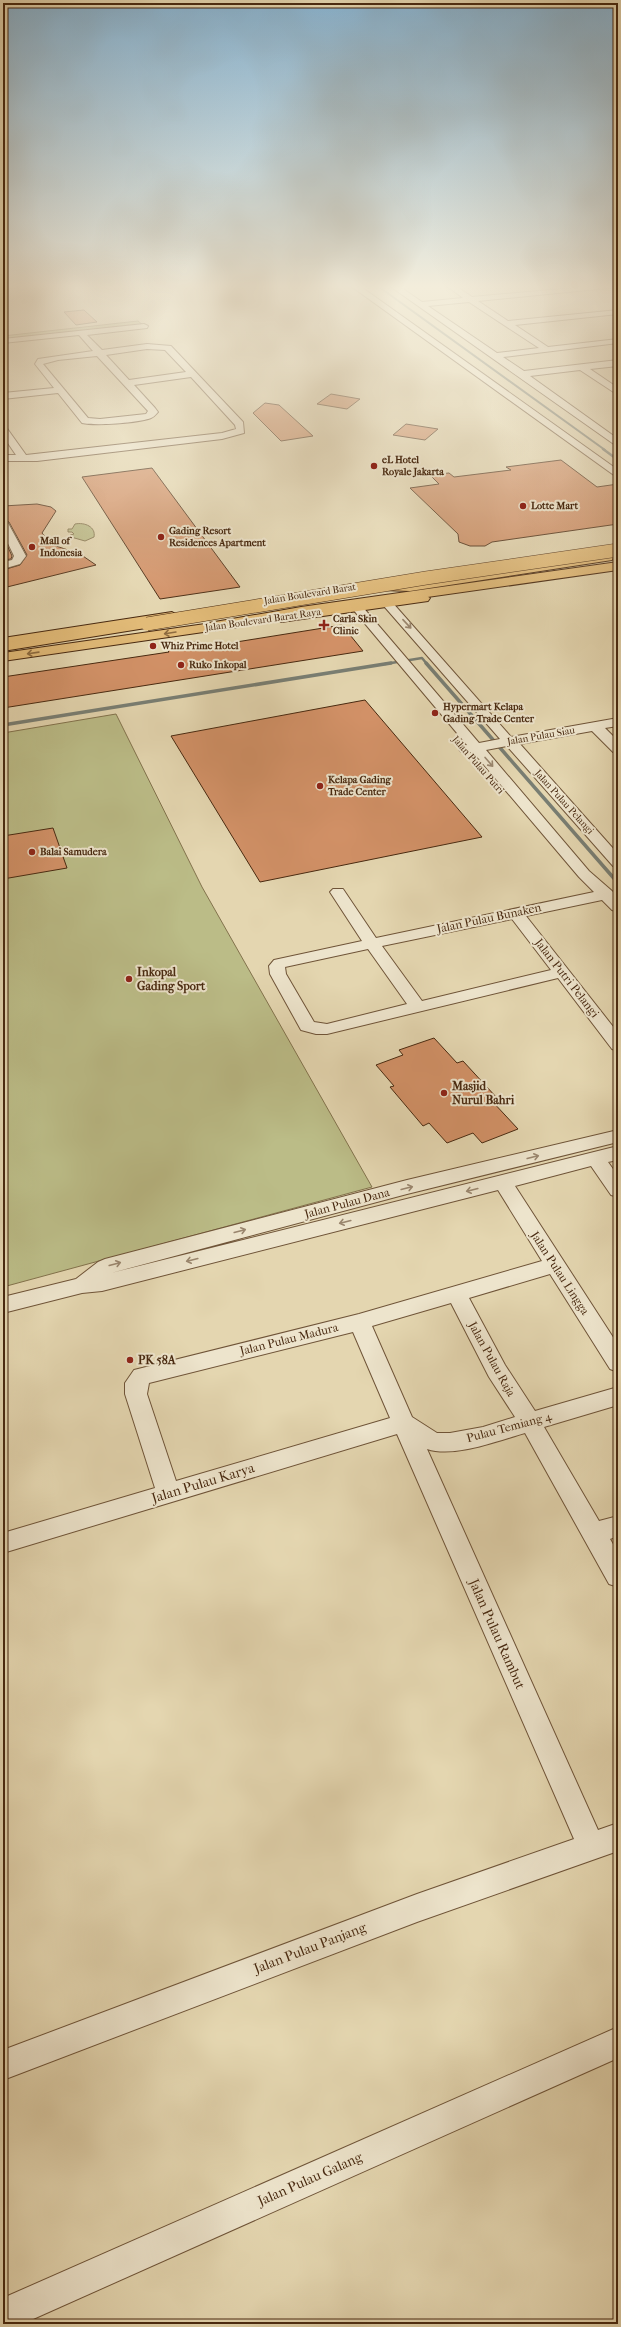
<svg xmlns="http://www.w3.org/2000/svg" width="621" height="2327" font-family="'IM FELL French Canon',serif">
	<rect width="100%" height="100%" fill="#e4d6b0"/>
	<filter id="stains"><feTurbulence type="fractalNoise" baseFrequency=".005" numOctaves="4"/><feColorMatrix values="0 0 0 0 .2 0 0 0 0 .09 0 0 0 0 .02 0 0 0 .5 -.17"/></filter>
	<radialGradient id="worn" r=".72"><stop offset=".6" stop-color="#630" stop-opacity="0"/><stop offset="1" stop-color="#630" stop-opacity=".3"/></radialGradient>
	<!-- green -->
	<g fill="#bbbc87" stroke="#82724c">
		<path d="M138,321L144,326L3,341V336Z"/>
		<path d="M75,524C85,522 96,527 94,537L85,541L71,537L70,535L74,534L72,532H68V529H72Z"/>
		<path d="M116,714L202,887L372,1187L3,1287V733Z"/>
	</g>
	<g fill="none" stroke-linecap="round" stroke-linejoin="round">
		<!-- stream-far2 -->
		<path stroke="#797e73" stroke-width="2" d="M375,284L605,450"/>
		<!-- stream-far1 -->
		<g stroke="#797e73" stroke-width="2.5">
			<path d="M603,449L618,460"/>
			<path d="M385,664L422,658L427,664"/>
		</g>
		<!-- stream -->
		<g stroke="#797e73" stroke-width="3.5">
			<path d="M426,663L618,883"/>
			<path d="M3,725L391,663"/>
		</g>
	</g>
	<!-- building -->
	<g fill="#d29167" stroke="#482910">
		<path d="M84,310L97,322L76,325L64,312Z"/>
		<path d="M331,394L360,399L347,409L317,404Z"/>
		<path d="M265,403L279,405L313,436L281,441L253,413Z"/>
		<path d="M406,424L438,429L425,440L393,435Z"/>
		<path d="M561,460L597,487L618,484V524L492,542L485,546H470L459,542L458,534L410,488L439,484L430,475L449,473L454,477L511,470L506,467Z"/>
		<path d="M152,468L240,587L160,599L82,477Z"/>
		<path d="M37,504L51,507L56,511L42,533L49,541L56,546L80,554L96,565L3,588V570L20,565L27,555L9,522L3,519V506Z"/>
		<path d="M3,536L12,556L11,559L3,560Z"/>
		<path d="M342,625L363,651L3,708V677L169,652L165,647L196,642L199,648Z"/>
		<path d="M365,700L482,837L260,882L171,736Z"/>
		<path d="M53,828L67,868L3,879V836Z"/>
		<path d="M434,1038L457,1063L463,1061L497,1098L491,1100L518,1129L482,1143L473,1133L447,1143L429,1123L423,1126L390,1087L394,1086L376,1065L403,1055L399,1050Z"/>
	</g>
	<g fill="none" stroke-linecap="round" stroke-linejoin="round">
		<defs>
			<g id="minor">
				<path d="M348,284H357L618,470V478Z"/>
				<path d="M387,284H396L422,302L463,298L444,284H453L472,297L618,284V287L478,301L508,321L618,310V314L515,325L548,347L618,339V343L503,357L524,371L618,360V366L590,369L618,388V395L580,370L530,376L618,439V447ZM469,302L539,348L497,353L428,306Z"/>
				<path d="M144,324L148,326L147,328L87,335L102,350L147,344L171,346L243,422L244,433L222,439L37,461H3V455H16L3,436V426L6,427L26,455L222,433L236,429L235,425L191,377L134,385L155,408L158,412C156,414 154,417 151,418C138,423 95,426 82,423L58,393L3,399V393L54,388L35,364L38,359L93,351L79,335L3,343V339ZM147,349L165,350L186,372L129,380L106,355ZM97,356L148,411L146,414L100,419L88,418L43,364L58,360Z"/>
				<path d="M3,520L8,523L26,556L20,564L3,569V562L12,560L14,556L3,533Z"/>
				<path d="M387,599L391,601L511,737L618,718V726L605,728L618,741V753L613,752L592,731L520,744L618,854V868L613,866L507,746L486,750L589,871L612,891L618,898V912L612,910L602,900L526,916L618,1033V1051L612,1049L558,978L327,1034H316L301,1030L270,974L269,966L274,960L362,941L330,892L333,889H343L376,938L594,892L579,877L473,752H461L459,749L461,746L467,745L351,607L357,603L361,605L479,743L500,739L383,605L381,603L383,601ZM512,919L551,970L422,1001L382,946ZM368,949L407,1004L327,1024L314,1022L286,974L285,967Z"/>
				<path d="M618,1130V1142L407,1194L111,1273L618,1146V1160L608,1162L618,1176V1197L611,1195L591,1166L515,1186L618,1345V1372L610,1369L550,1274L469,1298L505,1365L535,1411L618,1387V1405L544,1427L599,1521L618,1516V1536L610,1539L618,1553V1587L609,1584L525,1433C497,1441 454,1458 427,1449L598,1830L618,1823V1851L417,1922L3,2080V2050L417,1894L574,1839L397,1434L3,1553V1533L155,1488L125,1394V1383L134,1370L359,1314L542,1261L498,1190L102,1291L82,1293L3,1313V1297L76,1279L98,1262L105,1259L407,1180ZM451,1303L489,1377L515,1417L483,1427L450,1433H437L412,1417L372,1326ZM353,1332L390,1418L176,1481L147,1394L149,1383Z"/>
				<path d="M618,2027V2058L22,2324H3V2298Z"/>
			</g>
			<g id="major">
				<path d="M3,284H24L20,287L3,289Z"/>
				<path d="M607,553L613,557L612,560L410,591L382,590L375,586L382,582L410,583Z"/>
				<path d="M423,594L430,598L428,601L281,622L274,618L281,614Z"/>
				<path d="M172,612L179,616L177,619L3,646V638Z"/>
				<path d="M233,620L240,624L238,627L3,661V653Z"/>
			</g>
			<g id="highway">
				<path d="M618,562V570L301,615L209,631L202,627L209,623L301,607Z"/>
				<path d="M147,620L154,624L152,627L3,651V643Z"/>
			</g>
		</defs>
		<!-- minor casing -->
		<use href="#minor" stroke="#6f5438" stroke-width="2"/>
		<!-- major casing -->
		<use href="#major" stroke="#482910" stroke-width="2"/>
		<!-- highway casing -->
		<use href="#highway" stroke="#482910" stroke-width="2"/>
		<!-- minor -->
		<use href="#minor" fill="#ede4cc" fill-rule="evenodd"/>
		<!-- major -->
		<use href="#major" fill="#e2bb78" fill-rule="evenodd"/>
		<!-- highway -->
		<use href="#highway" fill="#e2bb78" fill-rule="evenodd"/>
		<defs>
			<path id="highway-bridge" d="M147,624L426,578L618,550"/>
		</defs>
		<!-- highway-bridge casing -->
		<use href="#highway-bridge" stroke="#482910" stroke-width="14" stroke-linecap="butt"/>
		<!-- highway-bridge -->
		<use href="#highway-bridge" stroke="#e2bb78" stroke-width="13"/>
	</g>
	<!-- one-way arrows -->
	<defs><path id="oneway-shaft" d="M-6 0H5M1.5-3L5.5 0L1.5 3" fill="none" stroke-width="1.6" stroke-linecap="round" stroke-linejoin="round"/></defs>
	<g stroke="#9a866e">
		<use href="#oneway-shaft" transform="translate(407 624) rotate(47)"/>
		<use href="#oneway-shaft" transform="translate(489 762) rotate(49)"/>
		<use href="#oneway-shaft" transform="translate(533 1157) rotate(-14)"/>
		<use href="#oneway-shaft" transform="translate(407 1188) rotate(-14)"/>
		<use href="#oneway-shaft" transform="translate(472 1190) rotate(166)"/>
		<use href="#oneway-shaft" transform="translate(345 1222) rotate(166)"/>
		<use href="#oneway-shaft" transform="translate(240 1231) rotate(-15)"/>
		<use href="#oneway-shaft" transform="translate(192 1260) rotate(166)"/>
		<use href="#oneway-shaft" transform="translate(115 1264) rotate(-15)"/>
	</g>
	<g stroke="#8d6b3f">
		<use href="#oneway-shaft" transform="translate(170 633) rotate(171)"/>
		<use href="#oneway-shaft" transform="translate(33 653) rotate(172)"/>
	</g>
	<!-- sky -->
	<linearGradient id="sky" x2="0" y2="1"><stop stop-color="#88b5d4"/><stop offset="0.47" stop-color="#f3eddb"/><stop offset="1" stop-color="#f3eddb" stop-opacity="0"/></linearGradient>
	<rect width="621" height="610" fill="url(#sky)"/>
	<!-- markers -->
	<g fill="#8f2418" stroke="#ede4cc" stroke-width="1.5">
		<circle cx="374" cy="466" r="4"/>
		<circle cx="523" cy="506" r="4"/>
		<circle cx="161" cy="537" r="4"/>
		<circle cx="32" cy="547" r="4"/>
		<path d="M322 619h4v4h4v4h-4v4h-4v-4h-4v-4h4z"/>
		<circle cx="153" cy="646" r="4"/>
		<circle cx="181" cy="665" r="4"/>
		<circle cx="435" cy="713" r="4"/>
		<circle cx="320" cy="786" r="4"/>
		<circle cx="32" cy="852" r="4"/>
		<circle cx="129" cy="979" r="4"/>
		<circle cx="444" cy="1093" r="4"/>
		<circle cx="130" cy="1360" r="4"/>
	</g>
	<g text-anchor="middle" dominant-baseline="central" stroke-width="4" stroke-linejoin="round" paint-order="stroke">
		<!-- far-poi labels -->
		<g font-size="10" font-weight="bold" fill="#482910" stroke="#ede4cc" text-anchor="start">
			<text x="382" y="460">eL Hotel<tspan x="382" dy="12">Royale Jakarta</tspan></text>
			<text x="531" y="506">Lotte Mart</text>
			<text x="169" y="531">Gading Resort<tspan x="169" dy="12">Residences Apartment</tspan></text>
			<text x="40" y="541">Mall of<tspan x="40" dy="12">Indonesia</tspan></text>
			<text x="333" y="619">Carla Skin<tspan x="333" dy="12">Clinic</tspan></text>
			<text x="161" y="646">Whiz Prime Hotel</text>
			<text x="189" y="665">Ruko Inkopal</text>
			<text x="443" y="707">Hypermart Kelapa<tspan x="443" dy="12">Gading Trade Center</tspan></text>
			<text x="328" y="780">Kelapa Gading<tspan x="328" dy="12">Trade Center</tspan></text>
			<text x="40" y="852">Balai Samudera</text>
		</g>
		<!-- far-street labels -->
		<g font-size="10" fill="#482910" stroke="#ede4cc">
			<text transform="translate(310 594) rotate(-9)">Jalan Boulevard Barat</text>
			<text transform="translate(263 620) rotate(-8)">Jalan Boulevard Barat Raya</text>
			<text transform="translate(541 736) rotate(-10)">Jalan Pulau Siau</text>
			<text transform="translate(478 765) rotate(49)">Jalan Pulau Putri</text>
			<text transform="translate(564 802) rotate(48)">Jalan Pulau Pelangi</text>
		</g>
		<!-- street labels -->
		<g font-size="12" fill="#482910" stroke="#ede4cc">
			<text transform="translate(489 918) rotate(-12)">Jalan Pulau Bunaken</text>
			<text transform="translate(567 978) rotate(52)">Jalan Putri Pelangi</text>
			<text transform="translate(347 1203) rotate(-15)">Jalan Pulau Dana</text>
			<text transform="translate(560 1273) rotate(57)">Jalan Pulau Lingga</text>
			<text transform="translate(289 1339) rotate(-14)">Jalan Pulau Madura</text>
			<text transform="translate(492 1359) rotate(61)">Jalan Pulau Raja</text>
			<text transform="translate(509 1427) rotate(-15)">Pulau Temiang 4</text>
		</g>
		<!-- poi labels -->
		<g font-size="12" font-weight="bold" fill="#482910" stroke="#ede4cc" text-anchor="start">
			<text x="137" y="972">Inkopal<tspan x="137" dy="14">Gading Sport</tspan></text>
			<text x="452" y="1086">Masjid<tspan x="452" dy="14">Nurul Bahri</tspan></text>
			<text x="138" y="1360">PK 58A</text>
		</g>
		<!-- near-street labels -->
		<g font-size="14" fill="#482910" stroke="#ede4cc">
			<text transform="translate(203 1483) rotate(-17)">Jalan Pulau Karya</text>
			<text transform="translate(497 1634) rotate(66)">Jalan Pulau Rambut</text>
			<text transform="translate(310 1948) rotate(-21)">Jalan Pulau Panjang</text>
			<text transform="translate(310 2179) rotate(-24)">Jalan Pulau Galang</text>
		</g>
	</g>
	<!-- margin -->
	<rect width="621" height="2327" fill="none" stroke="#e4d6b0" stroke-width="16"/>
	<rect x="4" y="4" width="613" height="2319" fill="none" stroke="#482910" stroke-width="2"/>
	<rect x="8" y="8" width="605" height="2311" fill="none" stroke="#482910"/>
	<rect width="100%" height="100%" filter="url(#stains)"/>
	<rect width="100%" height="100%" fill="url(#worn)"/>
</svg>
